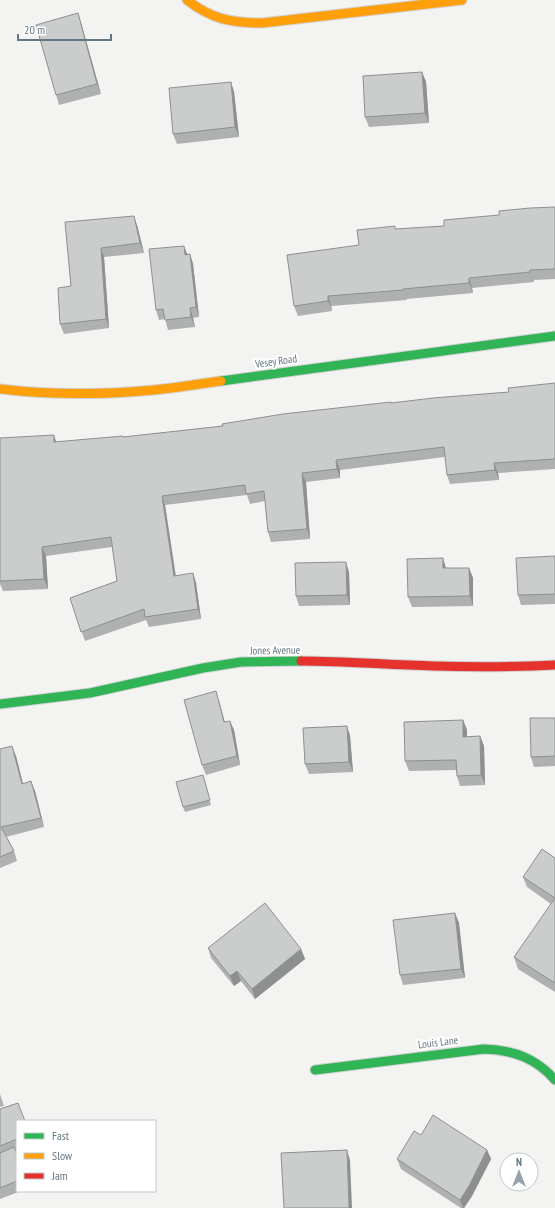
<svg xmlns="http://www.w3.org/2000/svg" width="555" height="1208" font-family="'PT Sans Narrow',sans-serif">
	<rect width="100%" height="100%" fill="#f3f3f1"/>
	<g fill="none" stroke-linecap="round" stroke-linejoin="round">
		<defs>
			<g id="fast">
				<path d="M221,381L555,336"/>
				<path d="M0,704L90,693L203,668L241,662L301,661"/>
				<path d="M315,1070L484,1049C513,1050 536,1058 555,1080"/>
			</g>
			<g id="slow">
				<path d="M187,0C211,19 232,23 262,23L462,0"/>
				<path d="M0,389C51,395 102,395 154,390C176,388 199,384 221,381"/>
			</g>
			<path id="jam" d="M301,661C345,661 389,665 433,666C474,667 514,667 555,665"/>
		</defs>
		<!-- fast casing -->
		<use href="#fast" stroke="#d0d1d2" stroke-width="11"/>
		<!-- slow casing -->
		<use href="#slow" stroke="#d0d1d2" stroke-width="11"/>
		<!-- jam casing -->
		<use href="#jam" stroke="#d0d1d2" stroke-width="11"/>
		<!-- fast -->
		<use href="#fast" stroke="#30b455" stroke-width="9"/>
		<!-- slow -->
		<use href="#slow" stroke="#ff9f0a" stroke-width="9"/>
		<!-- jam -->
		<use href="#jam" stroke="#e5322d" stroke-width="9"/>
	</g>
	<!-- wall -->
	<g fill="#afb0b0">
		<path d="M78,13L81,23L101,94L59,105L56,95Z"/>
		<path d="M422,72L426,82L429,123L369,127L365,117Z"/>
		<path d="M231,82L234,92L239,137L177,144L173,134Z"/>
		<path d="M555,207V279L534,280V282L472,288L473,293L406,299L407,300L331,306L332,311L298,316L294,306L359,245L396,229L444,226L499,215Z"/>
		<path d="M65,222L137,225L144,253L104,257L109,328L64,334L60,324L71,286Z"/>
		<path d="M190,254L193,264L199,317L193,318L195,327L168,330L165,319L159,320L156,310L187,255Z"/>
		<path d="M555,383V469L498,473L499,480L450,484L447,475L445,457L340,470V478L306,482L310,539L271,542L268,532L265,501L250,504L247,495L165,505L176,576L193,573L196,583L201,619L149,627L146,620L85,641L70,598L117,581L112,547L46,556L48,589L3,591L0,584V438L56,442L123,437L223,426L391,403L509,392Z"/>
		<path d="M555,556V604L521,605L518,595Z"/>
		<path d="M446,568H469L473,578V606L412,607L408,597Z"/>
		<path d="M349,572L350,605L299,606L296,596Z"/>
		<path d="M219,701L225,722L234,730L240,765L206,775L202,765Z"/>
		<path d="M555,718V766L534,767L531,757Z"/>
		<path d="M463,720L467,730V737L480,736L484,746L485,785L460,786L457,776V770L409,771L405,761Z"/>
		<path d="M347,726L350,736L353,772L309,774L305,764Z"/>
		<path d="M0,749L16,756L23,783L35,791L44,827L6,837L14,851L17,861L0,868Z"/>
		<path d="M203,775L211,805L185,812L183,807Z"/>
		<path d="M555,858V992L518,969L514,957L551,904L527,887L523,877Z"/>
		<path d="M455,913L459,923L465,978L403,985L400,975Z"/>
		<path d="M208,948L301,949L305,959L255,999L241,981L234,986L211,958Z"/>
		<path d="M0,1094L4,1106L0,1107Z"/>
		<path d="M0,1109L17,1121V1150L16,1151L17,1154V1191H21L0,1199Z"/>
		<path d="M487,1150L491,1159L472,1196L464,1208H461L401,1169L397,1159Z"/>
	</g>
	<!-- shaded-wall -->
	<g fill="#8e9090">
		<path d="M78,13L81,23L101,94L97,84Z"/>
		<path d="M422,72L426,82L429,123L425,113Z"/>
		<path d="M231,82L234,92L239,137L235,127Z"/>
		<path d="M134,216L137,225L144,253L140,243Z"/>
		<path d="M184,246L188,256L185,255Z"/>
		<path d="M101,248L104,257L109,328L106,319Z"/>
		<path d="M190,254L193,264L199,317L196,307Z"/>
		<path d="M469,278L472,288L473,293L469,283Z"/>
		<path d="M328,296L331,306L332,311L328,301Z"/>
		<path d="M190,308L193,318L195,327L191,317Z"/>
		<path d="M54,435L57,444L54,442Z"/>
		<path d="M336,460L340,470V478L337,469Z"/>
		<path d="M494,463L498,473L499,480L495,470Z"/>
		<path d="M302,473L306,482L310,539L307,529Z"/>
		<path d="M162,496L165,505L177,586L174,576Z"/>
		<path d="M42,547L46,556L48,589L44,579Z"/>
		<path d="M443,558L446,568V578L443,568Z"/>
		<path d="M346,562L349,572L350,605L347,595Z"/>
		<path d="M469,568L473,578V606L470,596Z"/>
		<path d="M193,573L196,583L201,619L198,609Z"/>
		<path d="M216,691L219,701L227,732L224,722Z"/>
		<path d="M463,720L467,730V747L463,737Z"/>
		<path d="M230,721L234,730L240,765L237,756Z"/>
		<path d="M347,726L350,736L353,772L349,762Z"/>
		<path d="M480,736L484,746L485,785L481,775Z"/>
		<path d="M12,746L16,756L25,793L22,784Z"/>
		<path d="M31,781L35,791L44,827L41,818Z"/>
		<path d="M455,913L459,923L465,978L461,969Z"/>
		<path d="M301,949L305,959L255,999L252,989Z"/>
		<path d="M237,971L241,981L234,986L230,976Z"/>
		<path d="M347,1150L350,1160L352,1208H349Z"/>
		<path d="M487,1150L491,1159L472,1196L464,1208H463L460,1200Z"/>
	</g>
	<!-- building -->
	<g fill="#cbcdcd" stroke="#8e9090">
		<path d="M78,13L97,84L56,95L36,25Z"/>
		<path d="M422,72L425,113L365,117L363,76Z"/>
		<path d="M231,82L235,127L173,134L169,88Z"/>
		<path d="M555,207V269L530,270V272L469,278V283L403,289V290L328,296V301L294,306L287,255L359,245L357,230L395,226V229L444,226V220L499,215V211L530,208Z"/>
		<path d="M134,216L140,243L101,248L106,319L60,324L58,288L71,286L65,222Z"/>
		<path d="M184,246L185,255L190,254L196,307L190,308L191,317L165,320L163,309L156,310L149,249Z"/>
		<path d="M555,383V459L494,463L495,470L447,475L444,447L336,460L337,469L302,473L307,529L268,532L264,491L246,494L245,485L162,496L174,576L193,573L198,609L145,617L144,609L81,632L70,598L117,581L111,537L42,547L44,579L0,581V438L54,435V442L123,436V437L223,426L222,424L283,414L391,402V403L433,398L509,392L508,388Z"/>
		<path d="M555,556V594L518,595L516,558Z"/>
		<path d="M443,558V568H469L470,596L408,597L407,559Z"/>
		<path d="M346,562L347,595L296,596L295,563Z"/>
		<path d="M216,691L224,722L230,721L237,756L202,765L184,700Z"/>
		<path d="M530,718H555V756L531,757Z"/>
		<path d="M463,720V737L480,736L481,775L457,776L456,760L405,761L404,722Z"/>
		<path d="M347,726L349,762L305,764L303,728Z"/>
		<path d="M12,746L22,784L31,781L41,818L1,827L14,851L0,857V749Z"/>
		<path d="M203,775L210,800L183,807L176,782Z"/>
		<path d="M542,849L555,858V898L523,877Z"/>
		<path d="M555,898V983L514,957Z"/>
		<path d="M265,903L301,949L252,989L237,971L230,976L208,948Z"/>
		<path d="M455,913L461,969L400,975L393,920Z"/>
		<path d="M18,1103L25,1121H17V1139L0,1146V1109Z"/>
		<path d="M433,1115L487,1150L469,1186L460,1200L397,1159L414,1131L421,1135Z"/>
		<path d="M14,1147L17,1154V1181L0,1188V1153Z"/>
		<path d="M347,1150L349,1208H284L281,1153Z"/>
	</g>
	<g text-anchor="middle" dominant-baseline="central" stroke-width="4" stroke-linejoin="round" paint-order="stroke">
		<!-- street labels -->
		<g font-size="11" fill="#637682" stroke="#fff">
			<text transform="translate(276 361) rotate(-8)">Vesey Road</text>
			<text transform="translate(275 650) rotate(-1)">Jones Avenue</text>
			<text transform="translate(438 1042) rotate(-7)">Louis Lane</text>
		</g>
	</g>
	<!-- legend -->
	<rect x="16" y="1120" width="140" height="72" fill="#ffffff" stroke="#c1c8cd"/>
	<rect x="24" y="1133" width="20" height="6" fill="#30b455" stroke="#c1c8cd"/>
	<text x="52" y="1140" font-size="12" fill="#637682">Fast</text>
	<rect x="24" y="1153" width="20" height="6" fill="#ff9f0a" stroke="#c1c8cd"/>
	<text x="52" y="1160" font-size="12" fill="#637682">Slow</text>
	<rect x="24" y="1173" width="20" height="6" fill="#e5322d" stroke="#c1c8cd"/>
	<text x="52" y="1180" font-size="12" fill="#637682">Jam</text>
	<!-- north arrow -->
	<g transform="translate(519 1172)"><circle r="19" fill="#ffffff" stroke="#c1c8cd"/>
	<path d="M0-3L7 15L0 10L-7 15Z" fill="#95a2a9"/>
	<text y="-6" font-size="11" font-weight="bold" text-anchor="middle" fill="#637682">N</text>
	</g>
	<!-- scale -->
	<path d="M18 34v6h93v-6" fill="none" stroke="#637682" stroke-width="2"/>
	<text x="24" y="34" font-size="12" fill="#637682" stroke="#ffffff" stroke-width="3" paint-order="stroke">20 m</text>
</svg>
